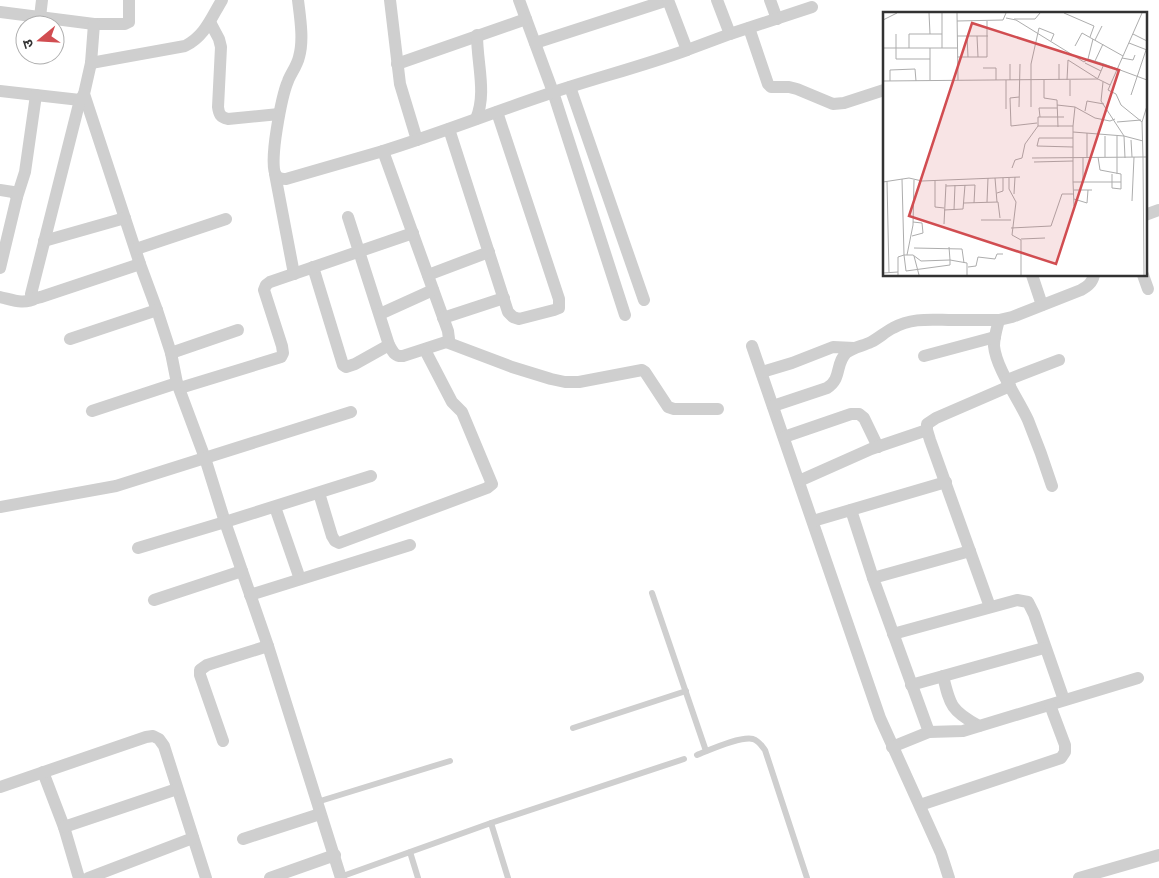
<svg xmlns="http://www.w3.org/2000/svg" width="1159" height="878" font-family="Lato,'Noto Sans Devanagari',sans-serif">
	<rect width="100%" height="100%" fill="#fff"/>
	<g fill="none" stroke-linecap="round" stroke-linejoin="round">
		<!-- lane -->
		<g stroke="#cfcfcf" stroke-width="6">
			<path d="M652,593L706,751"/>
			<path d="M573,728L686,691"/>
			<path d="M697,755C710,750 740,736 753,739C759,741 761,745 765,750L807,878"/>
			<path d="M317,802L450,761"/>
			<path d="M491,823L508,878"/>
			<path d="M410,852L418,878"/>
			<path d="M340,877L491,823L684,759"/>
		</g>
		<!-- street -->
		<g stroke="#cfcfcf" stroke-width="12">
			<path d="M298,0C300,17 304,40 299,57C297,66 291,73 288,81C282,95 268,164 276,175C278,179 282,179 286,179L383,151"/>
			<path d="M390,0L400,84L417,140"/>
			<path d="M519,0L553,92L625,315"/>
			<path d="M717,0L730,34"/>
			<path d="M770,0L777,19"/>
			<path d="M0,12L94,24H125L129,22V0"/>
			<path d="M40,17L42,0"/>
			<path d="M210,22L219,39L221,47L218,107C219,114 220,117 228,119L279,114"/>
			<path d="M94,24L91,63L84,94L140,264L157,310L171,353L177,383L205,458L225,522L268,646L341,878"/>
			<path d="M749,28L768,84L771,87H789L797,89L833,104L844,103L884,90"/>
			<path d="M535,43L668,0"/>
			<path d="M687,50L730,34L812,7"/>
			<path d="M91,63L185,46C205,36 211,18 222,0"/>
			<path d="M397,64L526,19"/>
			<path d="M570,87L644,300"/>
			<path d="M0,91L80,100"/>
			<path d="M84,94L80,100L31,294L36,298L41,297L140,264"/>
			<path d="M476,119C487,93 477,64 477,35"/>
			<path d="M449,129L508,312L513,317L519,319L554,310L559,308V299L497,112"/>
			<path d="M275,174L294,274"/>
			<path d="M0,190L13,192L17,197L0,268"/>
			<path d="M17,197L25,172L36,95"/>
			<path d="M1145,215L1159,210"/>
			<path d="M348,217L389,345C393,352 395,357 403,356L446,342L449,339L448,331L383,151C438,134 491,113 545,95C592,79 640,67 687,50L668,0"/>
			<path d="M44,241L125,218"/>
			<path d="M136,249L226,219"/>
			<path d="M313,267L343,365L346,367L355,364L389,345"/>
			<path d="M428,275L489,252"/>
			<path d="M1032,275L1042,305"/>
			<path d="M1143,275L1148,289"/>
			<path d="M0,297C13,300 24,305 36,298"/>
			<path d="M380,314L433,290"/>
			<path d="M443,318L504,298"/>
			<path d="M999,320C997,328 994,337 994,346C996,368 1019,400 1028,420C1037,442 1045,464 1052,486"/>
			<path d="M70,339L157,310"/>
			<path d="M446,342L512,367L551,379L565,382H579L642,370L645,372L668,407L674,409H718"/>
			<path d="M752,346L880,718L941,853L949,878"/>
			<path d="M171,353L238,330"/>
			<path d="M924,356L995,337"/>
			<path d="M762,372L792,363L833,347L854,348"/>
			<path d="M1007,380L1059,360"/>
			<path d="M180,388L281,357L283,353L282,346L264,290L266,285L270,282L413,233"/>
			<path d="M773,406L827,388C842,379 835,364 846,353C853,347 863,346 871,342C879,338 885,332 893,328C912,317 933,320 953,320C969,320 984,320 999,320L1012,317L1081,290C1088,286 1092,283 1094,275"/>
			<path d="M92,411L177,383"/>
			<path d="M784,437L851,414H859L864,418L878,447"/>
			<path d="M799,481L871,449L927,430"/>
			<path d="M319,493L332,536L335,541L339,543L487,488L492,484L462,412L452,402L425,350"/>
			<path d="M0,507L116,486L351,412"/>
			<path d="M275,507L300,579"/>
			<path d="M851,510L873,578"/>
			<path d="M813,521L946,482"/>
			<path d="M138,548L225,522L371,476"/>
			<path d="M250,595L410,545"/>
			<path d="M154,600L242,571"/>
			<path d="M990,607L930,440L927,430V424L936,418L1010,386"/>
			<path d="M893,634L1017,600L1028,602L1034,614L1064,700"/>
			<path d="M943,676C950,705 951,711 979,726"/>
			<path d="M911,685L1044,648"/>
			<path d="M929,732L873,578L970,551"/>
			<path d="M223,741L200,675V670L207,665L268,646"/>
			<path d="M892,747L929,732L963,731L1138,678"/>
			<path d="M43,772L64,827L79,878"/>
			<path d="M0,787L146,737L153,736L159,739L164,746L206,878"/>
			<path d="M920,805L1061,758L1065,752V745L1050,705"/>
			<path d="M64,827L177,789"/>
			<path d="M243,839L320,814"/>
			<path d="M88,878L193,838"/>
			<path d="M270,878L335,855"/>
			<path d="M1079,878L1159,855"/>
		</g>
	</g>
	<!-- overview -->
	<g transform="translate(883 12)">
		<rect width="264" height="264" fill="#fff"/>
		<path fill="none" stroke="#adadad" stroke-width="1" d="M46,1L47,22M74,1L75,68M181,1L211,14L207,25M259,1L225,78L233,82L238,93L259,110L260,145H264M123,6L133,8L201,50L205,47L221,52L215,66M131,7H152L157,1M0,8L14,1M74,9L120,8L123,1M13,22V47H47M250,22L264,29M74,24H105M84,24L85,45M94,24L95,45M212,28L219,14M246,31L264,38M192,34L199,21L240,44M0,36H74M26,36V22H59M47,36V68M59,36V1M74,45H104V9M239,46L250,48L252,43M205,47L210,27M212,49L220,32M202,51L218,59M127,52V68M176,52V68M221,52L264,68M100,56H113V68M161,67V86L174,88L175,115M184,68L185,48L215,67M187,68V84M0,69L215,67L227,73M7,69V58L32,57L33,69M220,70L218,89L241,124L260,129M248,83L263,38M136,85L127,86L128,114L154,111M174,93L192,95M136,95L137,52M148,95V52L156,16L171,22L168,29M123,97V68M202,99L204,89L221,92M157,105L156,96H174M181,105H155V114H190V170H238M234,110L258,108M259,110L264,94M190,114L192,95L212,106L227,109L232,107M190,120L241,124L242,146M204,121V145M222,124V145M190,126H156L154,134L190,135M248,128L249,145M215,145L217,158L238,162V177L229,176V162M149,146L260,145L261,263M151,150L190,149M129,156L132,148L139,146L142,132L155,114M234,162V124M112,166L114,190M126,166V177L133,190L129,223L138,228V263M52,168V195L61,196M4,169L6,261M0,170L26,166L39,169L137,165M190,170L191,194M200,170V145M63,174L92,173L91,191M191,178H209M114,181L120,179V166M131,182L132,165M191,187L204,191L205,178M249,189L251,145M104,190L105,166M81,191L115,190L117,206M61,198L80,197L82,173M71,198L72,173M98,208H128M61,212L63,172M128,216L168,214L179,182H191M29,224L40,221L39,211L30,210M138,227L162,226M66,235L67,248L84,251V263M31,236L79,237L81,251M24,243L30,213L31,168M31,244L36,263M85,255L93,254L95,245L112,247L114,242H120M0,261L15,260M15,263V245L21,243L23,259L67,253V248L38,249L30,243H21L19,167"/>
		<path fill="#d14d51" fill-opacity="0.15" stroke="#d14d51" stroke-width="2.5" d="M89,11L236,58L173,252L26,204Z"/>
		<rect width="264" height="264" fill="none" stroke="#323232" stroke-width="2.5"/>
	</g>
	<!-- north arrow -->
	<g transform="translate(40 40) rotate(252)"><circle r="24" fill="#ffffff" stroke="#adadad"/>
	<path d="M0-4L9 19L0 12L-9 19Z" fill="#d14d51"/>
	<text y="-8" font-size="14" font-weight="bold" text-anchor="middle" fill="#323232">उ</text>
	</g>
</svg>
